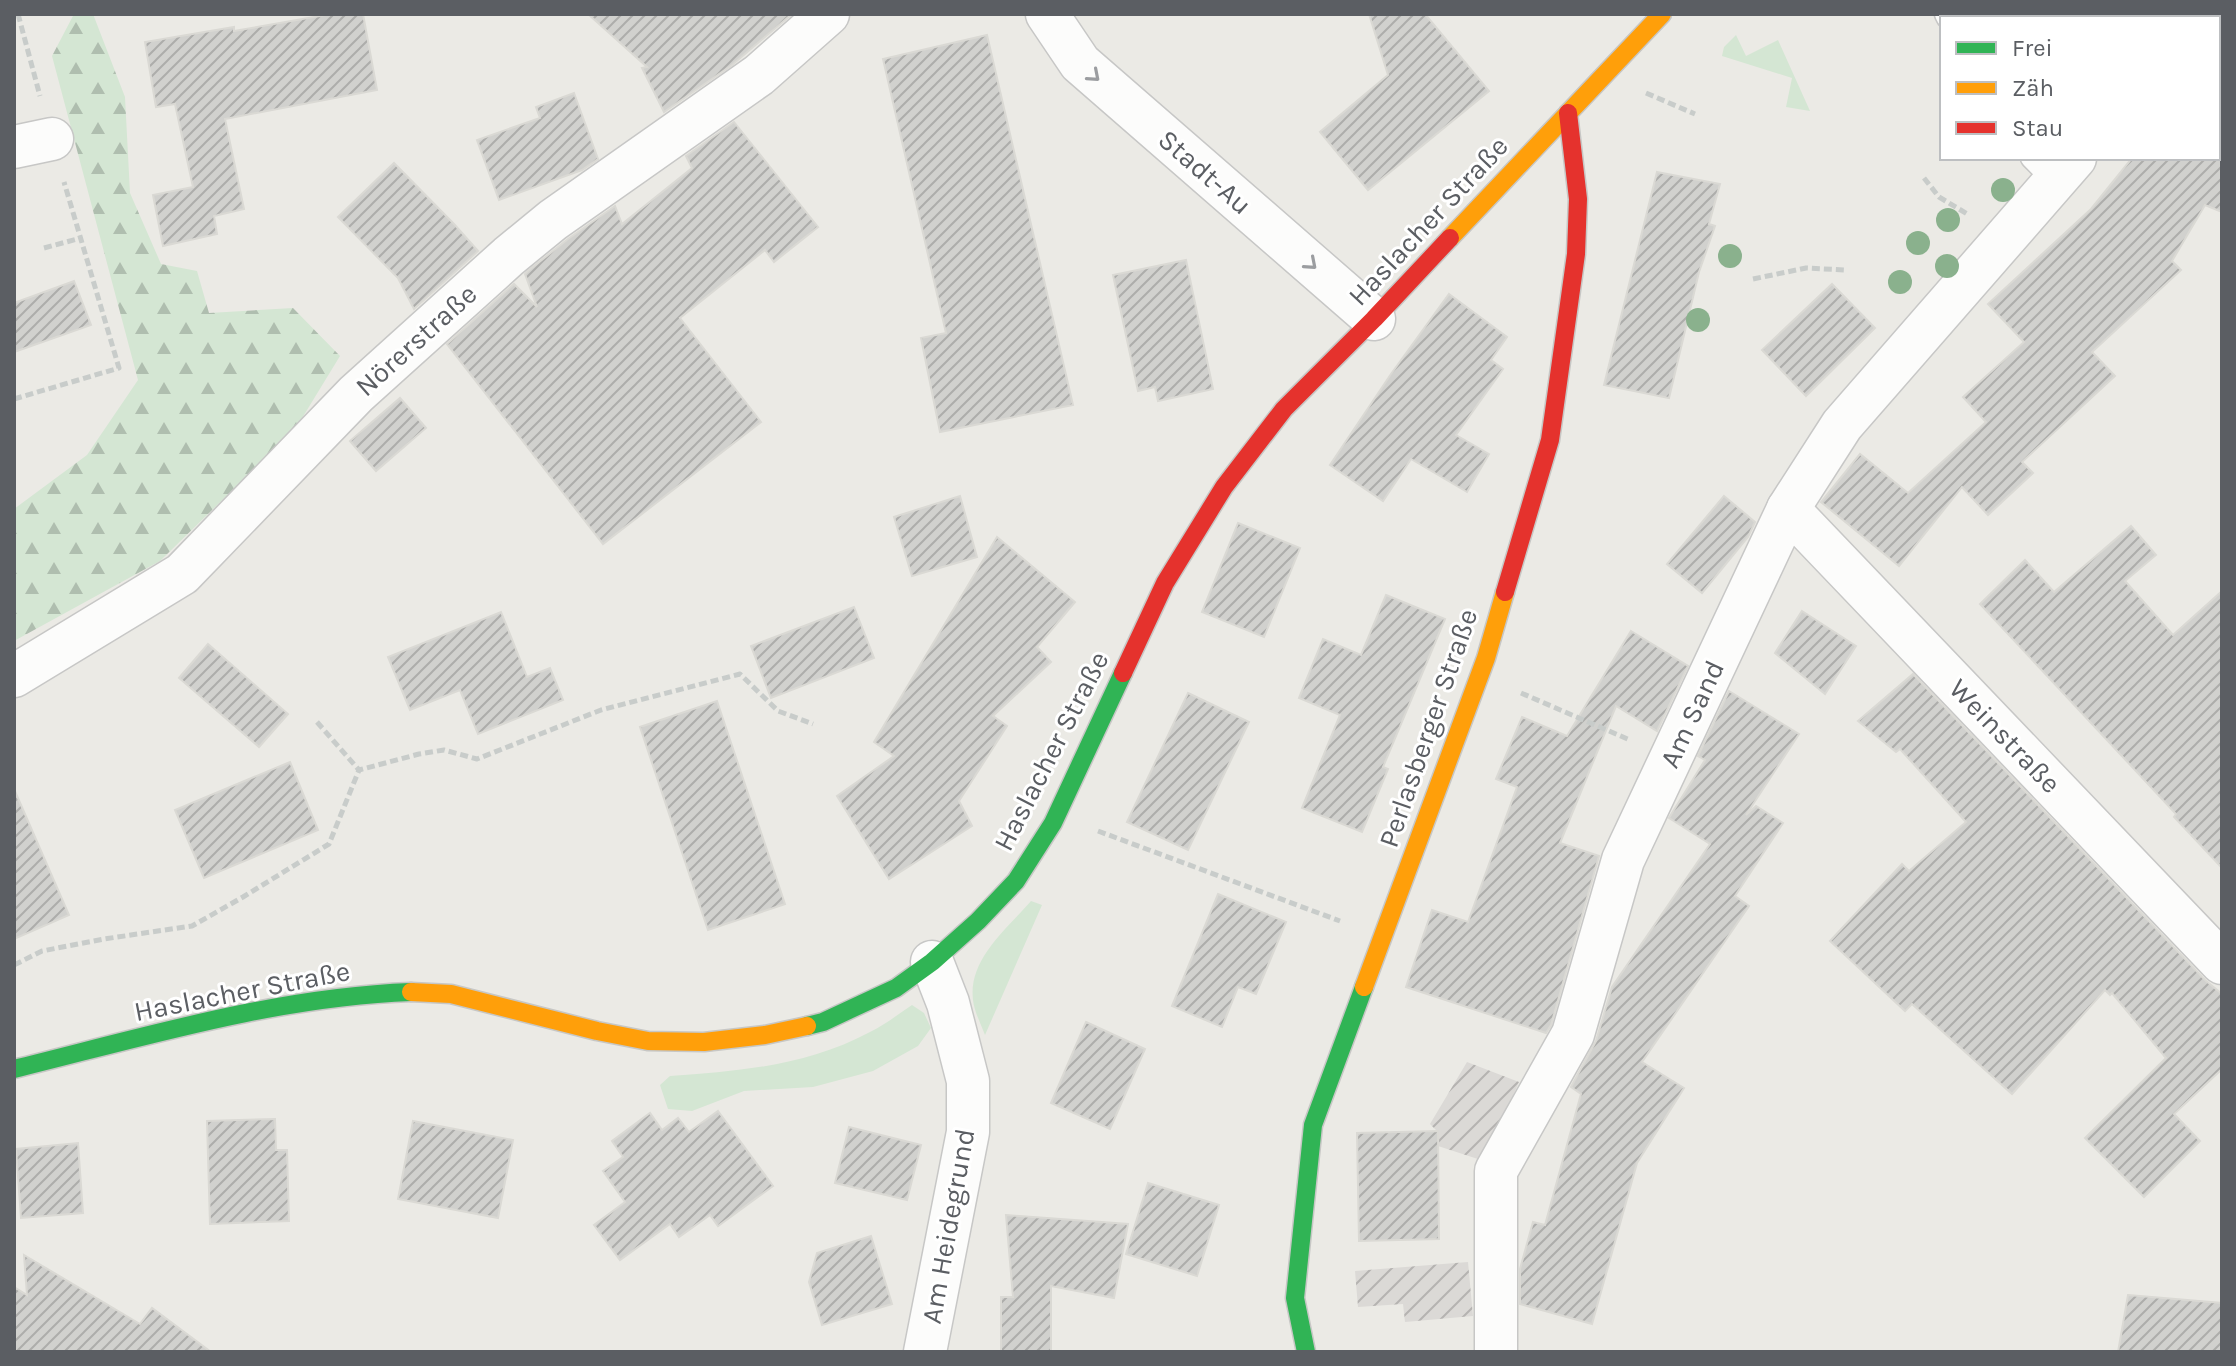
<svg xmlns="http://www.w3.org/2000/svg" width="2236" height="1366" font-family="Karla,sans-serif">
	<defs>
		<pattern id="industrial-furrows" width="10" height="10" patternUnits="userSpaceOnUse" patternTransform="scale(2)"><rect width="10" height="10" fill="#dbd9d6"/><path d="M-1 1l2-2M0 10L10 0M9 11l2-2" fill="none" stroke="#b5b3b1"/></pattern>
		<pattern id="forest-firs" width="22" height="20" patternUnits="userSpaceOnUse" patternTransform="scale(2)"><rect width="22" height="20" fill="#d4e6d3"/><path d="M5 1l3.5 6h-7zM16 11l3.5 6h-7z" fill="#afbeaf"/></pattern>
		<pattern id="building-hatch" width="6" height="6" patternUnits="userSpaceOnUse" patternTransform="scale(2)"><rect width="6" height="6" fill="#d1d1ce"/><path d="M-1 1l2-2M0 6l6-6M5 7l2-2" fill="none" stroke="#adadab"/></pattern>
	</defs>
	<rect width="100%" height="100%" fill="#ebeae5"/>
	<!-- industrial -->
	<g fill="url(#industrial-furrows)">
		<path d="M1467,1062L1519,1082L1484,1161L1438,1146L1437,1131L1430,1124Z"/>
		<path d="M1468,1262L1473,1316L1405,1322L1403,1304L1358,1307L1355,1271Z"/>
	</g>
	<!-- grass -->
	<g fill="#d4e6d3">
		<path d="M1736,35L1746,56L1778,40L1810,111L1786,107L1792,78L1722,56L1724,47Z"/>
		<path d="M1031,901L1042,905L985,1035C981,1024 974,1011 973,1000C968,959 1007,929 1031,901Z"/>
		<path d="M912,1005L924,1013L931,1028L918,1046L873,1071L813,1087L744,1091L692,1111L668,1109L660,1085L670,1076C739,1071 807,1066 870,1032C885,1025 898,1014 912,1005Z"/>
	</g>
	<!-- forest -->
	<path fill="url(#forest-firs)" d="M74,14H93L125,97L130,193L161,264L197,271L209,313L293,308L340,356L296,428L160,561L14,641V509L87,455L138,380L52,56Z"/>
	<!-- building -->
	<g fill="url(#building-hatch)" stroke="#dad9d4" stroke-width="2">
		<path d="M331,14H363L377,90L225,119L244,209L214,216L217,234L163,246L153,195L193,187L175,104L156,107L145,42L234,27V31Z"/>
		<path d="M588,14H792L732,65L664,112L642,68L647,67Z"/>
		<path d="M1369,14H1425L1489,91L1368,190L1320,132L1388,75Z"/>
		<path d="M987,35L1073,405L940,432L921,338L946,333L883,59Z"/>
		<path d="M574,93L598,159L582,170L499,200L477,140L540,118L536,107Z"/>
		<path d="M734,122L818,227L774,262L765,250L680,318L761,422L603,544L447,344L514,284L537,307L525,274L528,271L568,239L615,206L622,224L692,168L686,156Z"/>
		<path d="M2132,158H2222V212L2205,205L2172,261L2181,270L2092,352L2115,376L2022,462L2033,473L1988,515L1962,487L1899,566L1821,502L1860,454L1908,493L1986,422L1963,397L2024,342L1988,304L2091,209Z"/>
		<path d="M394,163L454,224L478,251L414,309L398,278L338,217Z"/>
		<path d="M1657,172L1720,184L1709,224L1715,226L1699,272L1669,398L1604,385Z"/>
		<path d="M1186,260L1213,389L1158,401L1155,387L1138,391L1113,275Z"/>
		<path d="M74,281L91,325L14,352V303Z"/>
		<path d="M1832,284L1875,328L1806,396L1762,350Z"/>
		<path d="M1449,294L1507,337L1491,360L1503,369L1456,435L1489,454L1467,492L1411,459L1383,501L1330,465L1391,374Z"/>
		<path d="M400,398L426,428L376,471L350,441Z"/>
		<path d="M960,496L977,557L912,576L894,517Z"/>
		<path d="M1724,496L1755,522L1748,537L1702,593L1667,564Z"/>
		<path d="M1238,523L1300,548L1264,637L1202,612Z"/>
		<path d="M2131,526L2156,555L2125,581L2173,635L2222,591V868L2174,817L2176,814L1980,604L2025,560L2054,592Z"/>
		<path d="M997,537L1075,602L1037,647L1051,662L993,716L1007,726L959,801L972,826L889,879L837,796L894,756L874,742Z"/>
		<path d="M1386,595L1445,619L1383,767L1388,769L1362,832L1302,808L1340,715L1299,698L1323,639L1361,655Z"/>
		<path d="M854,607L874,658L771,698L751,646Z"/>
		<path d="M1802,611L1856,646L1825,694L1775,653Z"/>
		<path d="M501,612L527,677L550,668L563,700L478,734L460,690L410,710L388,657Z"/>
		<path d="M1631,631L1688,666L1657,731L1616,706L1560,843L1599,856L1551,1025L1546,1033L1406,987L1432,910L1468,922L1517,787L1496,779L1522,717L1567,736Z"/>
		<path d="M208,644L288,714L259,747L179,678Z"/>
		<path d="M1913,674L2205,980L2222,994V1069L2174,1114L2200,1141L2144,1197L2085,1138L2166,1058L2112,993L2110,995L2105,990L2012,1094L1912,1004L1905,1011L1830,941L1902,864L1909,871L1966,822L1900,749L1896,752L1858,721Z"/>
		<path d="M1729,691L1799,734L1746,815L1756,806L1783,823L1735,896L1749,906L1642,1062L1684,1088L1637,1163L1592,1324L1520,1304V1269L1533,1222L1545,1225L1581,1094L1571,1087L1596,1041L1612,987L1710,844L1669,818L1705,760L1698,756Z"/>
		<path d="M1188,693L1249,722L1188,850L1127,822Z"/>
		<path d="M717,701L785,904L708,930L640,727Z"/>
		<path d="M290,762L318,830L204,878L175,810Z"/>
		<path d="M14,789L69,915L14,939Z"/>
		<path d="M1218,894L1286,922L1256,994L1238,987L1222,1027L1172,1006Z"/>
		<path d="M1086,1022L1145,1049L1110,1129L1051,1103Z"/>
		<path d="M718,1111L773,1186L718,1226L710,1215L679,1237L670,1224L620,1260L594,1225L625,1202L603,1171L623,1157L612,1141L650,1113L662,1130L678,1118L689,1132Z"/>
		<path d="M275,1119L276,1150H287L289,1221L210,1224L207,1121Z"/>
		<path d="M413,1121L513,1140L498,1218L398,1199Z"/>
		<path d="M849,1127L921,1145L907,1200L835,1183Z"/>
		<path d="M1438,1131L1439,1239L1359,1241L1357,1133Z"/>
		<path d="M78,1143L83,1213L21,1218L16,1149Z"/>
		<path d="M1148,1183L1219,1205L1197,1276L1126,1254Z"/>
		<path d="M1006,1215L1128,1224L1114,1298L1051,1286V1352H1001V1297H1013Z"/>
		<path d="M871,1236L892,1304L822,1325L809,1282L817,1253Z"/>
		<path d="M24,1255L140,1324L152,1308L211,1352H14V1287L27,1295Z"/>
		<path d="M2128,1295L2222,1303V1352H2118Z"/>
	</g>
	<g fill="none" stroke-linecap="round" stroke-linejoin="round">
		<defs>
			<g id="lane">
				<path d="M1945,14L1947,18"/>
				<path d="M2031,158L2054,181"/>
			</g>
			<g id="street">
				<path d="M1047,14L1080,63L1374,319"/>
				<path d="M2132,18L2133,14"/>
				<path d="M14,147L52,139"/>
				<path d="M1788,509L2222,963"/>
				<path d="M14,676L182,574L356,394L509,256L553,220L759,75L828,14"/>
				<path d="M925,1352L968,1132V1081L948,1003L932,962"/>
				<path d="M1496,1352V1171L1573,1034L1623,860L1788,509L1842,425L2075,158"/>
			</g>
			<g id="fast">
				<path d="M807,1026L823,1022L896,988L932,962L978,921L1016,881L1053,823L1123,673"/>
				<path d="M14,1069C144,1037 276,997 411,992"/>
				<path d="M1306,1352L1295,1298L1313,1125L1364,987"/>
			</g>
			<g id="slow">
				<path d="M1450,238L1662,14"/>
				<path d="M1364,987L1486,658L1505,592"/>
				<path d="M411,992L451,994L597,1031L648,1041L704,1042L765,1035L807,1026"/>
			</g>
			<g id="jam">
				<path d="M1505,592L1550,440L1576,254L1578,199L1568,113"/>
				<path d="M1123,673L1165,583L1224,487L1284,409L1374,319L1450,238"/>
			</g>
		</defs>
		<!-- lane casing -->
		<use href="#lane" stroke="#c7c7c6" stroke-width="23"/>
		<!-- street casing -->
		<use href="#street" stroke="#c7c7c6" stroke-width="45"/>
		<!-- fast casing -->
		<use href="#fast" stroke="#c7c7c5" stroke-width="21"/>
		<!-- slow casing -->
		<use href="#slow" stroke="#c7c7c5" stroke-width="21"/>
		<!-- jam casing -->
		<use href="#jam" stroke="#c7c7c5" stroke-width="21"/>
		<!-- path -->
		<g stroke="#c8ccca" stroke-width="5" stroke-dasharray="8 4" stroke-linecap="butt">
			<path d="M18,14L40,96"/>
			<path d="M1646,93L1695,114"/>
			<path d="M1924,178L1939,197L1969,215"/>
			<path d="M44,248L81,238"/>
			<path d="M1753,279L1806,268L1844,270"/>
			<path d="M14,399L119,368L64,182"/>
			<path d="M1521,693L1630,740"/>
			<path d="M317,722L359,770L419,754L444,750L477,759L601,710L740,674L778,711L813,724"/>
			<path d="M1098,831L1340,921"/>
			<path d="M14,965L42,951L104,939L192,926L243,897L329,844L359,770"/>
		</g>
		<!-- lane -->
		<use href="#lane" stroke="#fcfcfb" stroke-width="20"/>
		<!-- street -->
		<use href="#street" stroke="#fcfcfb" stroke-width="42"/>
		<!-- fast -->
		<use href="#fast" stroke="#30b455" stroke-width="18"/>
		<!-- slow -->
		<use href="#slow" stroke="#ff9f0a" stroke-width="18"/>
		<!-- jam -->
		<use href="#jam" stroke="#e5322d" stroke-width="18"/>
	</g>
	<!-- trees -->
	<g fill="#8ab18d">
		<circle cx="2003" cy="190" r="12"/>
		<circle cx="1948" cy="220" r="12"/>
		<circle cx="1918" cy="243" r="12"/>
		<circle cx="1730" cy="256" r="12"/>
		<circle cx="1947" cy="266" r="12"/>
		<circle cx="1900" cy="282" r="12"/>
		<circle cx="1698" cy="320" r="12"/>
	</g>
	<!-- one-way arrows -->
	<defs><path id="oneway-chevron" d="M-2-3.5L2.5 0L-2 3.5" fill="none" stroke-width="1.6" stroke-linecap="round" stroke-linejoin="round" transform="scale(2)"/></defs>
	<g stroke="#9b9da0">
		<use href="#oneway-chevron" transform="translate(1094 76) rotate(41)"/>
		<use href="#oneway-chevron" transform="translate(1311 264) rotate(41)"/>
	</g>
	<g text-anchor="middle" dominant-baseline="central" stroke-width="6" stroke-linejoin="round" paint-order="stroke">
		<!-- street labels -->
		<g font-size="28" fill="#5b5e63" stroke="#fff">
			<text transform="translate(1205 172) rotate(41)">Stadt-Au</text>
			<text transform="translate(1428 221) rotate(-47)">Haslacher Straße</text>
			<text transform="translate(416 340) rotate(-42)">Nörerstraße</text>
			<text transform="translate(1692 714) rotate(-65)">Am Sand</text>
			<text transform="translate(1428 728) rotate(-71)">Perlasberger Straße</text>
			<text transform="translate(2005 736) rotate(46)">Weinstraße</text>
			<text transform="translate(1051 751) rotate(-63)">Haslacher Straße</text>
			<text transform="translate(242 991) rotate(-11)">Haslacher Straße</text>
			<text transform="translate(948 1226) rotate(-80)">Am Heidegrund</text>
		</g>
	</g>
	<!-- border -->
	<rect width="2236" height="1366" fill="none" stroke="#5b5e63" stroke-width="32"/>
	<!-- legend -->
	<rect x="1940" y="16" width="280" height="144" fill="#ffffff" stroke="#bdbfc1" stroke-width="2"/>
	<rect x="1956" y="42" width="40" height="12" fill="#30b455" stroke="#bdbfc1" stroke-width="2"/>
	<text x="2012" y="56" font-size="24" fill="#5b5e63">Frei</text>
	<rect x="1956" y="82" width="40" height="12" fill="#ff9f0a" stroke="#bdbfc1" stroke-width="2"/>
	<text x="2012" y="96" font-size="24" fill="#5b5e63">Zäh</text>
	<rect x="1956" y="122" width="40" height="12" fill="#e5322d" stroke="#bdbfc1" stroke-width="2"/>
	<text x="2012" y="136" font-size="24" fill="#5b5e63">Stau</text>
</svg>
